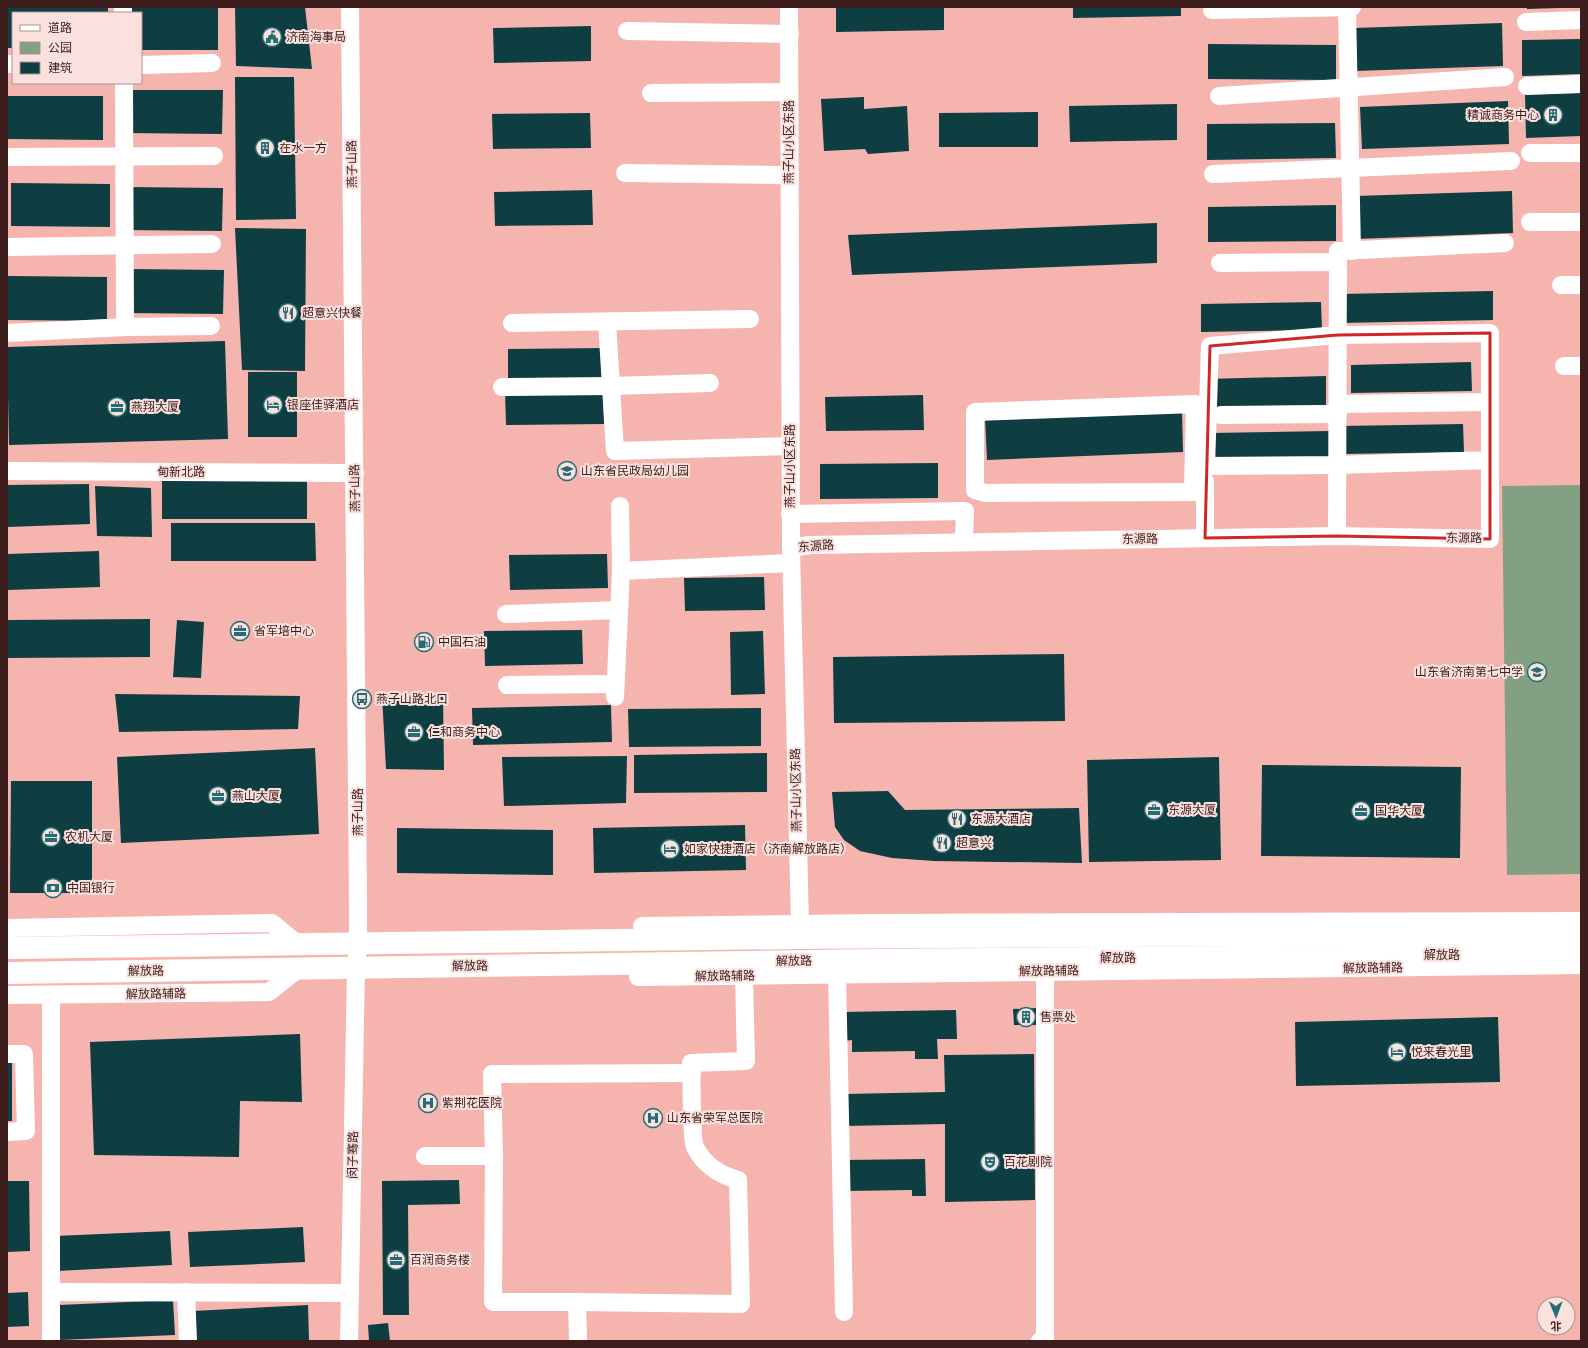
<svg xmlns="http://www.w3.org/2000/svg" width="1588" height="1348" font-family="Raleway,'Noto Sans SC',sans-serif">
	<rect width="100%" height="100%" fill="#f6b4ae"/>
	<!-- green -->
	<path fill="#83a083" d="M1581,485V874L1507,875L1502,486Z"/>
	<!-- building -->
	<g fill="#0e3d42">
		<path d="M32,7H108V13H13V48H8L7,8Z"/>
		<path d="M130,7H218V50H141V13H130Z"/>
		<path d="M235,7H305L312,69L236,66Z"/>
		<path d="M836,7H944V30L836,32Z"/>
		<path d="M1073,7H1181V16L1073,18Z"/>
		<path d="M1527,7H1559V8L1527,9Z"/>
		<path d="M1502,23L1503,66L1355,71L1354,28Z"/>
		<path d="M591,26V61L494,63L493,28Z"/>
		<path d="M1581,39V74L1522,76V40Z"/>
		<path d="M1208,44L1336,45V80L1208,79Z"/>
		<path d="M235,77H294L296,219L236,220Z"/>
		<path d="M124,90H223L222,134L123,133Z"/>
		<path d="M1581,93V136L1526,138L1525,94Z"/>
		<path d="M7,96H103V140L7,139Z"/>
		<path d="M864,97V109L907,106L909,151L868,154L865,149L824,151L821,99Z"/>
		<path d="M1508,101L1509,144L1362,149L1360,107Z"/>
		<path d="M1177,104V140L1070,142L1069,106Z"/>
		<path d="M1038,112V147H939V113Z"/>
		<path d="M590,113L591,148L493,149L492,114Z"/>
		<path d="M1335,123L1336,158L1207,160V124Z"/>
		<path d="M11,183L110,184V227L11,226Z"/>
		<path d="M124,187L223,188L222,231L123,230Z"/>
		<path d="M592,190L593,225L495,226L494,192Z"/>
		<path d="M1512,191L1513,233L1356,239L1355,196Z"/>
		<path d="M1336,205V241L1208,242V207Z"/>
		<path d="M1157,223V263L852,275L848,235Z"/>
		<path d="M235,228L306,229L305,371L242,370Z"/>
		<path d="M125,269L224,270L223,314L124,313Z"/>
		<path d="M8,276L107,277V321L8,320Z"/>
		<path d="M1493,291V320L1339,323V294Z"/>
		<path d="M1321,302L1322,330L1201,332V304Z"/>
		<path d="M225,341L228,439L9,445L7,347Z"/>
		<path d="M606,348V382L508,384V349Z"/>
		<path d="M1471,362L1472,391L1351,393V365Z"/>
		<rect x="248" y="372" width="49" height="65"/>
		<path d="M1326,376V405L1205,407V379Z"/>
		<path d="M603,389L604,424L506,425L505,390Z"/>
		<path d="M923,395L924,430L826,431L825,397Z"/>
		<path d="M1182,410L1183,452L987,460L985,418Z"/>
		<path d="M1463,424L1464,452L1343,454L1342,426Z"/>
		<path d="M1330,431L1331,459L1210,461V433Z"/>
		<path d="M938,463V498L820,499V464Z"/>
		<rect x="162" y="481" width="145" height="38"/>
		<path d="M89,484L90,524L7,527V485Z"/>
		<path d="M95,486L151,488L152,537L97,536Z"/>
		<path d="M171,523H315L316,561H171Z"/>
		<path d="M99,551L100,587L7,590V554Z"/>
		<path d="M607,554L608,588L510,590L509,555Z"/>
		<path d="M764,577L765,610L685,611L684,578Z"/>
		<path d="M150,619V657L7,658V620Z"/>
		<path d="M177,620L204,622L201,678L173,677Z"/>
		<path d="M582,630L583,664L485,666L484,631Z"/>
		<path d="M763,631L765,694L731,695L730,632Z"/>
		<path d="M1064,654L1065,721L834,723L833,657Z"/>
		<path d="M115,694L300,696L298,729L119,732Z"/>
		<path d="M382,695H443L444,770L386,769Z"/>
		<path d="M611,705L612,742L473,745L472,708Z"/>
		<path d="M761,708V746L629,747L628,709Z"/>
		<path d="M315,748L319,834L121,843L117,757Z"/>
		<path d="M767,753V792L634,793V755Z"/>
		<path d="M627,756L626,803L504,806L502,757Z"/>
		<path d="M1219,757L1221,860L1089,862L1087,760Z"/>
		<path d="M1262,765L1461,767L1460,858L1261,856Z"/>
		<path d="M11,781H92V893H10Z"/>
		<path d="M888,791L905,810L1079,808L1082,863L934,861L892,858L860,851L844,840L835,827L832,792Z"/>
		<path d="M745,825L746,870L594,873L593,828Z"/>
		<path d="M397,828L553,830V875L397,873Z"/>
		<path d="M1038,1008V1025H1014L1013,1009Z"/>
		<path d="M956,1010L957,1039H937L938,1059H915V1051L852,1052V1040L843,1041L842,1012Z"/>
		<path d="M1498,1017L1500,1082L1296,1086L1295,1022Z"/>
		<path d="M300,1034L302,1102L240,1101L239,1157L94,1155L90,1042Z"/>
		<path d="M1034,1054L1035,1200L945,1202V1124L844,1126V1094L945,1092L944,1055Z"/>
		<rect x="7" y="1061" width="5" height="60"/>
		<path d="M925,1159L926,1196H912V1190L845,1191L844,1160Z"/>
		<path d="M459,1180L460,1204L408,1205L409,1315H383L382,1181Z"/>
		<path d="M7,1181H29L30,1251L7,1252Z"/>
		<path d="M303,1227L305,1262L190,1267L188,1232Z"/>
		<path d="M170,1231L172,1265L57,1271L55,1236Z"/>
		<path d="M28,1292L29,1326L7,1327V1293Z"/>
		<path d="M173,1300L175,1335L60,1340L59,1305Z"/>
		<path d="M308,1305L309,1340L194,1341L193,1311Z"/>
		<path d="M388,1323L390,1341H369L368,1325Z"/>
	</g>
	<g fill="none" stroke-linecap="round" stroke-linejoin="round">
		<!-- minor -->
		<g stroke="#fff" stroke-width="18">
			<path d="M123,7V13"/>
			<path d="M789,7L791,548L800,925"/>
			<path d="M1347,7L1352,251"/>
			<path d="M1212,10L1352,7"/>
			<path d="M1526,22L1581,20"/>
			<path d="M627,31L790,34"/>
			<path d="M7,64H13"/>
			<path d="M141,65L212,63"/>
			<path d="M124,83L125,327"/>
			<path d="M1527,86L1581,84"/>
			<path d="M651,93L789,92"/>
			<path d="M1219,96L1505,77"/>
			<path d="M1530,153H1581"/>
			<path d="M7,157L214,156"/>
			<path d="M625,173L790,175"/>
			<path d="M1213,174L1511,161"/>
			<path d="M1530,222H1581"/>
			<path d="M7,247L212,244"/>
			<path d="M1220,263L1338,262V251"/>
			<path d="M1561,285H1581"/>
			<path d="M607,322L615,451L790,446"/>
			<path d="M512,323L750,319"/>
			<path d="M7,333L125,327L211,326"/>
			<path d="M1564,366H1581"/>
			<path d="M502,387L611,386L710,383"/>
			<path d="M1338,404L1490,402"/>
			<path d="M1221,415L1338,414"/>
			<path d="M7,471L355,473"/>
			<path d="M1193,492L1195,404L975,412V490L986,493L1205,492"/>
			<path d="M620,506L621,571"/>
			<path d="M790,514L965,511L964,542"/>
			<path d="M1337,536L1338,251L1505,243"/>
			<path d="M1205,538V481"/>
			<path d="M791,548L810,545L1337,536L1490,539V333L1338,335L1210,346L1206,466L1337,465L1490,460"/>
			<path d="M506,614L619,610"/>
			<path d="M507,685L615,684"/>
			<path d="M615,697L621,571L791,563"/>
			<path d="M642,926L868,923L1581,921"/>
			<path d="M7,928L272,923L296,943"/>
			<path d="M837,974L844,1312"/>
			<path d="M638,977L1581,965"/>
			<path d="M7,995L269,992L298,969"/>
			<path d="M7,1054H24L26,1131L7,1132"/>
			<path d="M425,1156H494L492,1074L692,1073"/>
			<path d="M494,1156L493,1302H577L578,1341"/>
			<path d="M51,1292L350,1293"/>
			<path d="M186,1292L188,1341"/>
			<path d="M577,1302L741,1304L738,1180C720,1175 704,1165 695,1147C691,1139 692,1077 691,1063L746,1061L744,975"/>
			<path d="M51,1341V995"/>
			<path d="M349,1341L356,968L358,942V904L350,7"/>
			<path d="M1040,1341L1045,1337V971"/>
		</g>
		<!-- major -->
		<g stroke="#fff" stroke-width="22">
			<path d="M7,948C532,939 1056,935 1581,933"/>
			<path d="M7,973L880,960L1581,954"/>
		</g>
	</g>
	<!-- marked area -->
	<path fill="none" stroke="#ce2727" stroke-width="3" stroke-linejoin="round" d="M1490,333V539L1337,536L1205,538L1210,346L1338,335Z"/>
	<!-- icons -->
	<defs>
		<symbol id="civic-ring" viewBox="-11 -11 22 22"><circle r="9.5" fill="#fbe1de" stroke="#236d75" stroke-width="1.5"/><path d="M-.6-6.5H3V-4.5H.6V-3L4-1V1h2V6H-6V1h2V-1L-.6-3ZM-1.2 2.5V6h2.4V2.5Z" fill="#236d75"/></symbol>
		<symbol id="building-ring" viewBox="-11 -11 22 22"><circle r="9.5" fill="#fbe1de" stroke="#236d75" stroke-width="1.5"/><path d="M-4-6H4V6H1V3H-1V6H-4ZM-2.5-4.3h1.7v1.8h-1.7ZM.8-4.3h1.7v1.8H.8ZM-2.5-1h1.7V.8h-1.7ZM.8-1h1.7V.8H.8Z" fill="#236d75"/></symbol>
		<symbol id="restaurant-ring" viewBox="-11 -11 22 22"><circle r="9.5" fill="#fbe1de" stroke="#236d75" stroke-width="1.5"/><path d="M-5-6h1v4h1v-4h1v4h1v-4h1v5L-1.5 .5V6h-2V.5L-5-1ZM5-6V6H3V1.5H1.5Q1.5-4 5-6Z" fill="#236d75"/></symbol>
		<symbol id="hotel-ring" viewBox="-11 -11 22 22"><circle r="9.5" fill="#fbe1de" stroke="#236d75" stroke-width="1.5"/><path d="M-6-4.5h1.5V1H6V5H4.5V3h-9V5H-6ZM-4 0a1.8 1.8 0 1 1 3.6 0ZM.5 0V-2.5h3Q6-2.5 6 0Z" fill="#236d75"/></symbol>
		<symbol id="office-ring" viewBox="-11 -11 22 22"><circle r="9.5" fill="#fbe1de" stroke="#236d75" stroke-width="1.5"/><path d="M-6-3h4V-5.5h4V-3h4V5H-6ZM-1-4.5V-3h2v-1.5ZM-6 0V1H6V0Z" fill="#236d75"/></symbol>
		<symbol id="school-ring" viewBox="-11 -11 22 22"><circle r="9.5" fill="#fbe1de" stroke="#236d75" stroke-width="1.5"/><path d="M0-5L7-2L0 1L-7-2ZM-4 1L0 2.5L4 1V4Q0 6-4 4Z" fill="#236d75"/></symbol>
		<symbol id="fuel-ring" viewBox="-11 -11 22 22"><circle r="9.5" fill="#fbe1de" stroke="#236d75" stroke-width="1.5"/><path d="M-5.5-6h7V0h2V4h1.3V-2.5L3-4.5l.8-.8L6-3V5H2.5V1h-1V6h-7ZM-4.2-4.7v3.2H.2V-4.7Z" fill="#236d75"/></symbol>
		<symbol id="bus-ring" viewBox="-11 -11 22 22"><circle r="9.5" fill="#fbe1de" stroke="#236d75" stroke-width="1.5"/><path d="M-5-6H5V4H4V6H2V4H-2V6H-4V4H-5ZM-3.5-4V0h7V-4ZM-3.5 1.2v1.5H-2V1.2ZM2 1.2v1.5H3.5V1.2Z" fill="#236d75"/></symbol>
		<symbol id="bank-ring" viewBox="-11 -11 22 22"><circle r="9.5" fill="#fbe1de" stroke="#236d75" stroke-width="1.5"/><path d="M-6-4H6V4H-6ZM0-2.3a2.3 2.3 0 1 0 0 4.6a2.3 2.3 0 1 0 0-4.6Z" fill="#236d75"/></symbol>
		<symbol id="hospital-ring" viewBox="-11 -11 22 22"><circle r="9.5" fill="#fbe1de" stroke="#236d75" stroke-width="1.5"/><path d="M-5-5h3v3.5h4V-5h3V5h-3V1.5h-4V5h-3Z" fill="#236d75"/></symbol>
		<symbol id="theatre-ring" viewBox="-11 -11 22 22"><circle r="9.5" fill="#fbe1de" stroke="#236d75" stroke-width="1.5"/><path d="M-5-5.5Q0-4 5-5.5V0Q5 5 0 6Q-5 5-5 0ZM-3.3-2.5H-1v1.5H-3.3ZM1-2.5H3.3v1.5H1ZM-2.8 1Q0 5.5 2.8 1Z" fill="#236d75"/></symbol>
	</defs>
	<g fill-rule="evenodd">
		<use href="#civic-ring" x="261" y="26" width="22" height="22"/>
		<use href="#building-ring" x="1542" y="104" width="22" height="22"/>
		<use href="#building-ring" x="254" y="137" width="22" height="22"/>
		<use href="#restaurant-ring" x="277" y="302" width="22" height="22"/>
		<use href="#hotel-ring" x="262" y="394" width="22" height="22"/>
		<use href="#office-ring" x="106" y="396" width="22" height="22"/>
		<use href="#school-ring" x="556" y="460" width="22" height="22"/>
		<use href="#office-ring" x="229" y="620" width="22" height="22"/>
		<use href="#fuel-ring" x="413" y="631" width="22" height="22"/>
		<use href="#school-ring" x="1526" y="661" width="22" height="22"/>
		<use href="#bus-ring" x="351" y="688" width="22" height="22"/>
		<use href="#office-ring" x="403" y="721" width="22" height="22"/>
		<use href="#office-ring" x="207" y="785" width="22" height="22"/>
		<use href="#office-ring" x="1143" y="799" width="22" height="22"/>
		<use href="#office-ring" x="1350" y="800" width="22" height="22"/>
		<use href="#restaurant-ring" x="946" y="808" width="22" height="22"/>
		<use href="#office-ring" x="40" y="826" width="22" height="22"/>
		<use href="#restaurant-ring" x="931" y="832" width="22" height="22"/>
		<use href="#hotel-ring" x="659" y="838" width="22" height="22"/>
		<use href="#bank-ring" x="42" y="877" width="22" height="22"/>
		<use href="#building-ring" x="1015" y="1006" width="22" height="22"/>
		<use href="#hotel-ring" x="1386" y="1041" width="22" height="22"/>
		<use href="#hospital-ring" x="417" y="1092" width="22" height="22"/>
		<use href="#hospital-ring" x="642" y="1107" width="22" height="22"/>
		<use href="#theatre-ring" x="979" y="1151" width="22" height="22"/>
		<use href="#office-ring" x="385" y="1249" width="22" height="22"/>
	</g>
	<g text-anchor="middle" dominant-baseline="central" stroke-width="4" stroke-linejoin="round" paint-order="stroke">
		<!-- poi labels -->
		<g font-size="12" fill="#3c1d1b" stroke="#fbe1de" text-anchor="start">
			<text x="286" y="37">济南海事局</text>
			<text x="1539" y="115" text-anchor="end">精诚商务中心</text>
			<text x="279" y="148">在水一方</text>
			<text x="302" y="313">超意兴快餐</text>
			<text x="287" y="405">银座佳驿酒店</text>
			<text x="131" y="407">燕翔大厦</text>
			<text x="581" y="471">山东省民政局幼儿园</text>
			<text x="254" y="631">省军培中心</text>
			<text x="438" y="642">中国石油</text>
			<text x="1523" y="672" text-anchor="end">山东省济南第七中学</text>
			<text x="376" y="699">燕子山路北口</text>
			<text x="428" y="732">仁和商务中心</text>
			<text x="232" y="796">燕山大厦</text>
			<text x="1168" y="810">东源大厦</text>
			<text x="1375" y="811">国华大厦</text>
			<text x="971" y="819">东源大酒店</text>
			<text x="65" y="837">农机大厦</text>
			<text x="956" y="843">超意兴</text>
			<text x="684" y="849">如家快捷酒店（济南解放路店）</text>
			<text x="67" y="888">中国银行</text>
			<text x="1040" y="1017">售票处</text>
			<text x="1411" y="1052">悦来春光里</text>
			<text x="442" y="1103">紫荆花医院</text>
			<text x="667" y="1118">山东省荣军总医院</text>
			<text x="1004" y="1162">百花剧院</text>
			<text x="410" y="1260">百润商务楼</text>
		</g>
		<!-- street labels -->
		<g font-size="12" fill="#3c1d1b" stroke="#fbe1de">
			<text transform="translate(789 142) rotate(-90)">燕子山小区东路</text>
			<text transform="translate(352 164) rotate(-91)">燕子山路</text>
			<text transform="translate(790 466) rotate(-90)">燕子山小区东路</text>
			<text x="181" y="472">甸新北路</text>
			<text transform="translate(355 488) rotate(-91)">燕子山路</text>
			<text transform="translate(1464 538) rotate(1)">东源路</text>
			<text transform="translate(1140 539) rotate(-1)">东源路</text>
			<text transform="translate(816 546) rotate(-4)">东源路</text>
			<text transform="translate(796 790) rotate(-91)">燕子山小区东路</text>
			<text transform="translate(358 812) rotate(-90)">燕子山路</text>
			<text x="1442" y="955">解放路</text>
			<text x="1118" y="958">解放路</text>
			<text transform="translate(794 961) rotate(-1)">解放路</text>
			<text transform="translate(470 966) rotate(-1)">解放路</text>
			<text transform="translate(1373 968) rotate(-1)">解放路辅路</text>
			<text transform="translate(146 971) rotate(-1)">解放路</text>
			<text transform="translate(1049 971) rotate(-1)">解放路辅路</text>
			<text transform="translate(725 976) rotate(-1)">解放路辅路</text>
			<text transform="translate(156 994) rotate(-1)">解放路辅路</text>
			<text transform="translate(353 1155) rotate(-89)">闵子骞路</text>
		</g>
	</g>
	<!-- border -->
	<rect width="1588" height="1348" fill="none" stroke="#3c1d1b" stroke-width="16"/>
	<!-- legend -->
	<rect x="12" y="12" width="130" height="72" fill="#fbe1de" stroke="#af9390"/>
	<rect x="20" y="25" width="20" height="6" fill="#ffffff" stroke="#af9390"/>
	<text x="48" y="32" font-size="12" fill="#3c1d1b">道路</text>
	<rect x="20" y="42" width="20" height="12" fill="#83a083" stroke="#af9390"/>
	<text x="48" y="52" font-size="12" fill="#3c1d1b">公园</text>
	<rect x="20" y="62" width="20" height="12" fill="#0e3d42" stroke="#af9390"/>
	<text x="48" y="72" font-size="12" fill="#3c1d1b">建筑</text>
	<!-- north arrow -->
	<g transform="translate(1556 1316) rotate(179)"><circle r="19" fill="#fbe1de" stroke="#af9390"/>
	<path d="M0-3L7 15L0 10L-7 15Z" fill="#236d75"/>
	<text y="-6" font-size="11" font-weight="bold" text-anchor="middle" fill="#3c1d1b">北</text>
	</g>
</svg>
